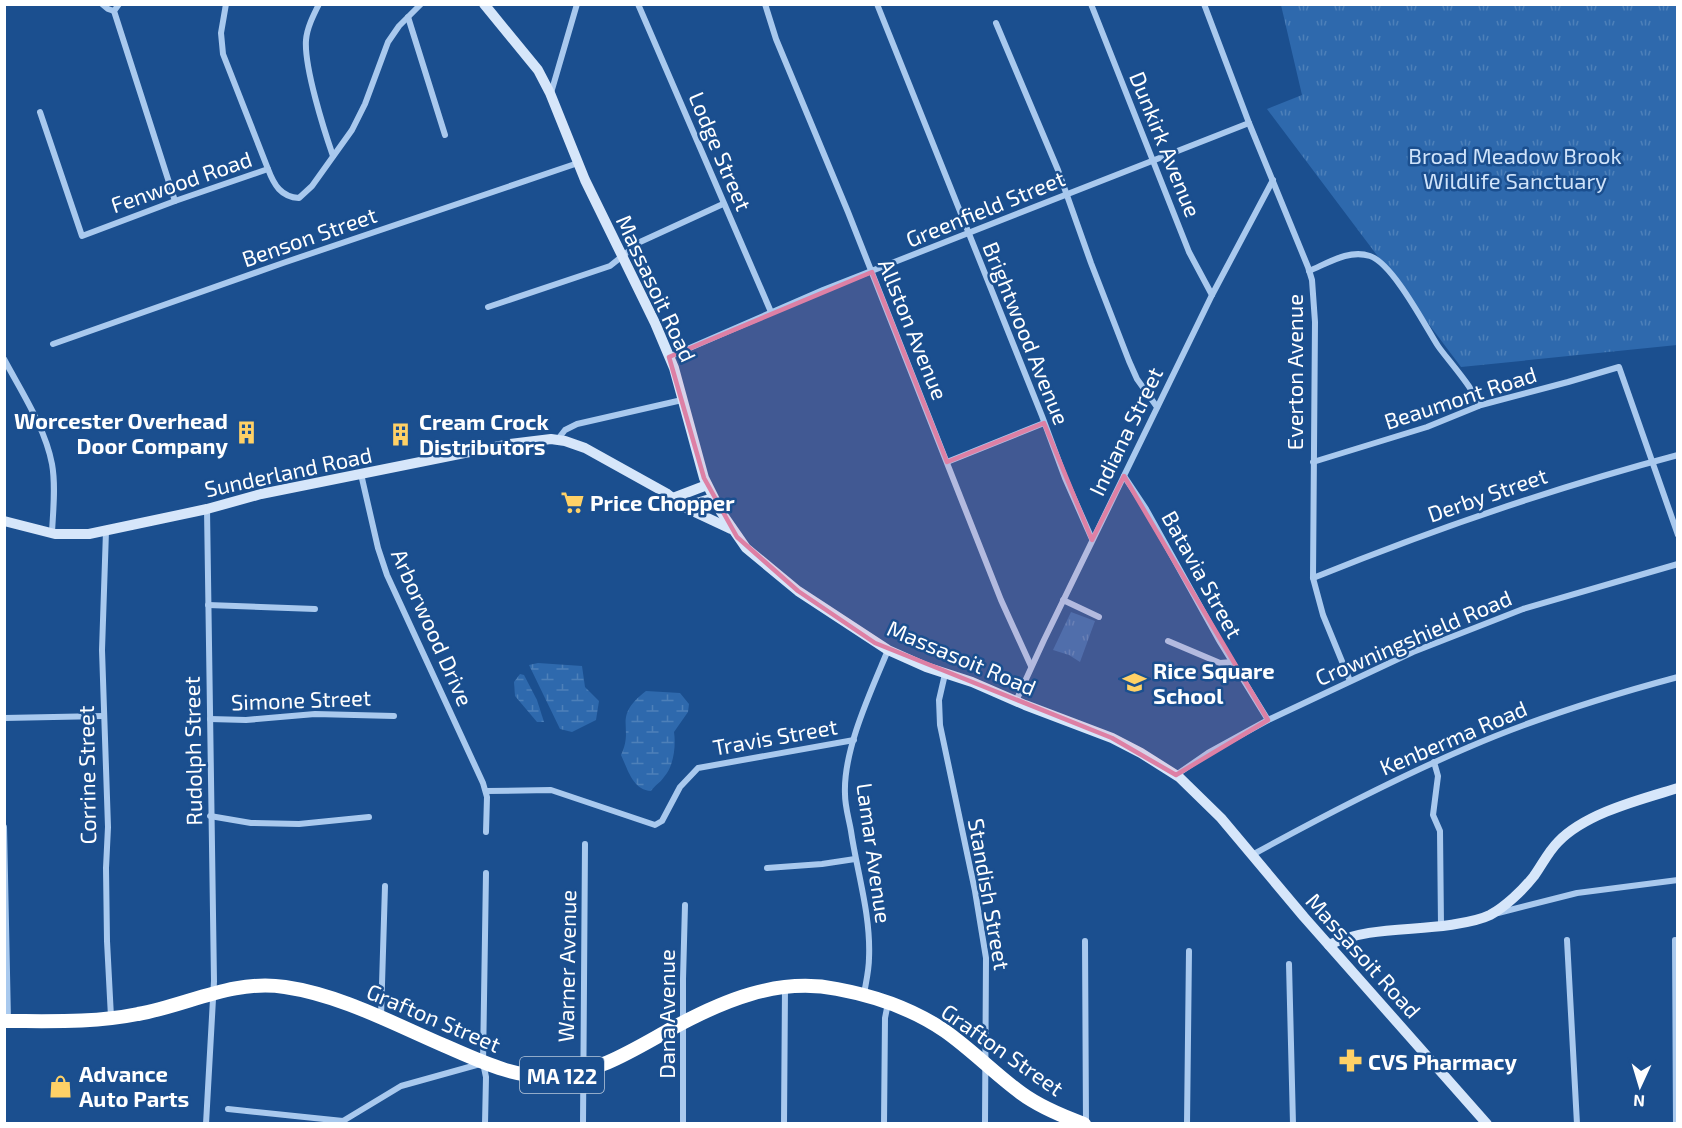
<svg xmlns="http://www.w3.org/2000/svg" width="1682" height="1128" font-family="'Exo 2',sans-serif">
	<defs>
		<pattern id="wetland-marsh" width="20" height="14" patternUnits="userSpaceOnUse" patternTransform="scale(1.5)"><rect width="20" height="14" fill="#2e69ad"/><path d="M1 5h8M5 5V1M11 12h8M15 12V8" fill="none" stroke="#4d80b9"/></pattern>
		<pattern id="park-tufts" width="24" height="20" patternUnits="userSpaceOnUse" patternTransform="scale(1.5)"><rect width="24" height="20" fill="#2e69ad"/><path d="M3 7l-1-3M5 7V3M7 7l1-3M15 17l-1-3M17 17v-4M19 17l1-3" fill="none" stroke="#4d80b9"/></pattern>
	</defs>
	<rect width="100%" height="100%" fill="#1b4f8f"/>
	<!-- wetland -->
	<g fill="url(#wetland-marsh)">
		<path d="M538,663L582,666L585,687L599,701L596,720L572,732L560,729L529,665Z"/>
		<path d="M520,674L524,675L537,700L544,722H537L515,696L514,682Z"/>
		<path d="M646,691L680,693L689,704L688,712L674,732C676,745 674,766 664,777C660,783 655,785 651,791C633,790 628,770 621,755C635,726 611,718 646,691Z"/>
	</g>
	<!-- park -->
	<g fill="url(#park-tufts)">
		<path d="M1281,5H1677V345L1461,367L1267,109L1302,95Z"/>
		<path d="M1071,612L1095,621L1080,662L1069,655L1053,650Z"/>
	</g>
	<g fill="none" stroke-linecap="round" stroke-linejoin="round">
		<!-- street -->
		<g stroke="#a9c9ee" stroke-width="6">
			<path d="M102,4L108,9L114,11"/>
			<path d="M119,4L114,11L175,201"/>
			<path d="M226,4L221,33L223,54L268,169"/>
			<path d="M319,4C313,16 307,28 306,40C304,67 324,130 333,156"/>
			<path d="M638,4L771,312"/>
			<path d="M765,4L776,39L848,212L1001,600L1031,666"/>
			<path d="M877,4L1042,416L1065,478L1092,539"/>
			<path d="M1091,4L1189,252L1212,295"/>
			<path d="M1204,4L1249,123L1308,267L1312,280L1315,322L1313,578L1323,615L1350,681"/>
			<path d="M408,17L445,135"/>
			<path d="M996,23L1058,170L1091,263L1129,361L1137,379L1157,407"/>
			<path d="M551,93L577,4"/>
			<path d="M40,112L82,236L175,201L268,169C274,185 281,197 299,198L312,186L352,130L365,104L388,42L399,26L421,4"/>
			<path d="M1309,271C1328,263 1349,249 1370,256C1393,264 1424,324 1438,346C1446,358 1480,395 1478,406"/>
			<path d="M488,307L610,266L640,242L723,204"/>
			<path d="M53,344L283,263L578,163"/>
			<path d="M669,357L823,290L1249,123"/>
			<path d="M4,359C21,391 45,427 52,464C56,486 53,511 52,533"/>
			<path d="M558,439L565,430L577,424L682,400"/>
			<path d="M947,462L1044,423"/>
			<path d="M1313,462L1427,427L1481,405L1568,382L1619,367L1678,535"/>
			<path d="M361,474L378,548L387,575L483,783L487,797L486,832"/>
			<path d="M1124,476L1146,509L1220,642L1268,720"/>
			<path d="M106,531L102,650L108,827L106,868L107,941L111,1017"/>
			<path d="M1313,578C1432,530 1553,488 1678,455"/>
			<path d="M1063,600L1099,617"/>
			<path d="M208,605L315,609"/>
			<path d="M1168,641L1220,663L1232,662"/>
			<path d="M945,674L939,700L940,725L975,891L986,958L985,1124"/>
			<path d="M1016,701L1044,640L1212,295L1273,180"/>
			<path d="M4,718L103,716"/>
			<path d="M210,719L246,720L315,714L394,716"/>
			<path d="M1434,762L1438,776L1433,815L1440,831L1441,926"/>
			<path d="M1176,775L1208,753L1268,720L1413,652L1523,609L1678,564"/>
			<path d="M486,791L551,790L655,825L662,821L680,787L698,768L854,740"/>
			<path d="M210,816L251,823L299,824L369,817"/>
			<path d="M4,827L8,1021"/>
			<path d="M1252,855C1323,816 1394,779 1469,747C1536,718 1607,696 1678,677"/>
			<path d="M767,868L822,864L855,859"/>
			<path d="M1498,913L1577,893L1678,880"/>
			<path d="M1567,940L1577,1124"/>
			<path d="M1675,940L1676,1124"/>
			<path d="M1085,941L1086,1123"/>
			<path d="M1289,964L1293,1124"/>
			<path d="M864,994C866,982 869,970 869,958C871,915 857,872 851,831C849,819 845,807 845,794C843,750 871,691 888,650"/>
			<path d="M381,1017L385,886"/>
			<path d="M228,1109L343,1121L401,1086L480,1064"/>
			<path d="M206,1124L214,981L207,509"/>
			<path d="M485,1124L486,1077L483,1063L486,873"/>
			<path d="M583,1124L585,844"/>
			<path d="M683,1124V979L685,905"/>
			<path d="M784,1124L785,988"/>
			<path d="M884,1124L885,1018L888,1003"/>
			<path d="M1187,1124L1189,951"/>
		</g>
		<!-- secondary -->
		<g stroke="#d6e6fa" stroke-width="10">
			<path d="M484,4L538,70L550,93L585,180L655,323L674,368L704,478L721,512L746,548L798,591L888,650L926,667L972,682L1025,705L1112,738L1141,753L1179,777L1221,818L1304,917L1487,1124"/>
			<path d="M673,498L707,485"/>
			<path d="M684,507L713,498"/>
			<path d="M4,521L55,534H89L207,509L261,494L510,444L551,439L565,441L585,448L666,493L684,507L731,529"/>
			<path d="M1329,945C1366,927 1409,931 1450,925C1462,923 1478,921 1490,915C1505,907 1523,890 1534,876C1542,865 1548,852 1558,842C1586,813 1639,800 1678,788"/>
		</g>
		<!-- highway -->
		<path stroke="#fff" stroke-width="14" d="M4,1021C49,1021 94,1023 138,1014C188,1005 233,979 285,987C340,995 392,1023 443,1045C478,1060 515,1079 554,1076C598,1073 633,1050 671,1029C722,1001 778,977 837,989C875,996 913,1009 945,1031C972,1050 995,1074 1021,1093C1040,1107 1062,1116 1084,1124"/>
	</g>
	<!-- marked area -->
	<path fill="#dd80a5" fill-opacity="0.2" stroke="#dd80a5" stroke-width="4.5" stroke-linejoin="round" d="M872,272L947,462L1044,423L1092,540L1124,476L1268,720L1176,775L1112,738L875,643L798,591L737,537L704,478L669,357Z"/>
	<!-- icons -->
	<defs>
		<symbol id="building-bare" viewBox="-9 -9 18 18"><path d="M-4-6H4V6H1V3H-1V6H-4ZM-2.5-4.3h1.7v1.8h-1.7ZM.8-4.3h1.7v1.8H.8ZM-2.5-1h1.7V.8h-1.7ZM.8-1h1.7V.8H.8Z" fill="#ffd166" stroke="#1b4f8f" stroke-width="2.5" paint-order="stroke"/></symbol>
		<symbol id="supermarket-bare" viewBox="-9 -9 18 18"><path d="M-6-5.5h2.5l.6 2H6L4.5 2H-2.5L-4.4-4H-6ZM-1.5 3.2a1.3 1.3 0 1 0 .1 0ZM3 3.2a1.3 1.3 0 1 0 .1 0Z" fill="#ffd166" stroke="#1b4f8f" stroke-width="2.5" paint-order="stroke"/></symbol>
		<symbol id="school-bare" viewBox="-9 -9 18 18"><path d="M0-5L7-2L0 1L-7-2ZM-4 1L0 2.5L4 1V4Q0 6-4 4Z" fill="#ffd166" stroke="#1b4f8f" stroke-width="2.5" paint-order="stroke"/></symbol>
		<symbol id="pharmacy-bare" viewBox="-9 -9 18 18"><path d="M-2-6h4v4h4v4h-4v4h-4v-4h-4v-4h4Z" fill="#ffd166" stroke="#1b4f8f" stroke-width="2.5" paint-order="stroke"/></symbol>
		<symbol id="shop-bare" viewBox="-9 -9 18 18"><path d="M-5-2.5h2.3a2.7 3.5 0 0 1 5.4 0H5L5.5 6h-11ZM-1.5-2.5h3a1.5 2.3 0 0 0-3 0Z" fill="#ffd166" stroke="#1b4f8f" stroke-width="2.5" paint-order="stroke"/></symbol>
	</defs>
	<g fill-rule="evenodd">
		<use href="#building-bare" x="230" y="416" width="33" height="33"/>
		<use href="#building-bare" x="384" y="418" width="33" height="33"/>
		<use href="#supermarket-bare" x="556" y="486" width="33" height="33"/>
		<use href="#school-bare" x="1118" y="666" width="33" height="33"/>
		<use href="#pharmacy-bare" x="1334" y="1044" width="33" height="33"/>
		<use href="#shop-bare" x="44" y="1070" width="33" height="33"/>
	</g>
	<g text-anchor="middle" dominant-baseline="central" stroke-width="5" stroke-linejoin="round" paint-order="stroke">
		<!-- shield labels -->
		<rect fill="#1b4f8f" stroke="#bbcadd" stroke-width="1.5" x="520" y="1057" width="84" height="36" rx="4.5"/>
		<g font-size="21" font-weight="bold" fill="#fff">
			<text x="562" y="1075">MA 122</text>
		</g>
		<!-- street labels -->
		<g font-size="22" fill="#fff" stroke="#1b4f8f">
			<text transform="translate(1166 144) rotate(68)">Dunkirk Avenue</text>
			<text transform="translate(721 151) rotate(67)">Lodge Street</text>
			<text transform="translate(181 181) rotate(-19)">Fenwood Road</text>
			<text transform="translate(985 208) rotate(-22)">Greenfield Street</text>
			<text transform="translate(309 236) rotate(-19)">Benson Street</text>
			<text transform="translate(657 288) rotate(65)">Massasoit Road</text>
			<text transform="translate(914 329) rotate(68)">Allston Avenue</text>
			<text transform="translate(1027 333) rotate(68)">Brightwood Avenue</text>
			<text transform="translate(1294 372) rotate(-90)">Everton Avenue</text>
			<text transform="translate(1460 397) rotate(-18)">Beaumont Road</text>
			<text transform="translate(1125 431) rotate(-64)">Indiana Street</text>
			<text transform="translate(288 471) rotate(-12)">Sunderland Road</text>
			<text transform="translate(1487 494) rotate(-19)">Derby Street</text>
			<text transform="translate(1203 574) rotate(61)">Batavia Street</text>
			<text transform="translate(433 627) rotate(66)">Arborwood Drive</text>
			<text transform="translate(1413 637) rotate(-23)">Crowningshield Road</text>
			<text transform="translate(962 657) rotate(23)">Massasoit Road</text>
			<text transform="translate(301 699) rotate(-2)">Simone Street</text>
			<text transform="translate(775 736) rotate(-10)">Travis Street</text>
			<text transform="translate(1453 737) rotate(-23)">Kenberma Road</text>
			<text transform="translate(192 751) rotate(-91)">Rudolph Street</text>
			<text transform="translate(86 775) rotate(-91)">Corrine Street</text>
			<text transform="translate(875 853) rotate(82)">Lamar Avenue</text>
			<text transform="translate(990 894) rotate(80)">Standish Street</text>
			<text transform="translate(1364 955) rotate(48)">Massasoit Road</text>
			<text transform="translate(566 966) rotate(-89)">Warner Avenue</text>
			<text transform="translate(666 1014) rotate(-90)">Dana Avenue</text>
			<text transform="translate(434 1017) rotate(23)">Grafton Street</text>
			<text transform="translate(1003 1049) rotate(35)">Grafton Street</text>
		</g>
		<!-- park labels -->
		<g font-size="22" fill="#cfe3fa" stroke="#1b4f8f">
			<text x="1515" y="155">Broad Meadow Brook<tspan x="1515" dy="25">Wildlife Sanctuary</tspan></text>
		</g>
		<!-- poi labels -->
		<g font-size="22" font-weight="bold" fill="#fff" stroke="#1b4f8f" text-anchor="start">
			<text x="228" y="420" text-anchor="end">Worcester Overhead<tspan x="228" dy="25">Door Company</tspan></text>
			<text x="419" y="421">Cream Crock<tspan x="419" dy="25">Distributors</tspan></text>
			<text x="590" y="502">Price Chopper</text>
			<text x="1153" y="670">Rice Square<tspan x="1153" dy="25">School</tspan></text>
			<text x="1368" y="1061">CVS Pharmacy</text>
			<text x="79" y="1073">Advance<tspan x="79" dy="25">Auto Parts</tspan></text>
		</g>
	</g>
	<!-- border -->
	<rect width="1682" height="1128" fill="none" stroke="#ffffff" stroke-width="12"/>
	<!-- north arrow -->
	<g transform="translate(1640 1086) rotate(184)" stroke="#1b4f8f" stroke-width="4.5" paint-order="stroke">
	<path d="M0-4.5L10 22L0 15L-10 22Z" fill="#ffffff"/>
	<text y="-9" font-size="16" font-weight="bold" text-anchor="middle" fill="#ffffff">N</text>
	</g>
</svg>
